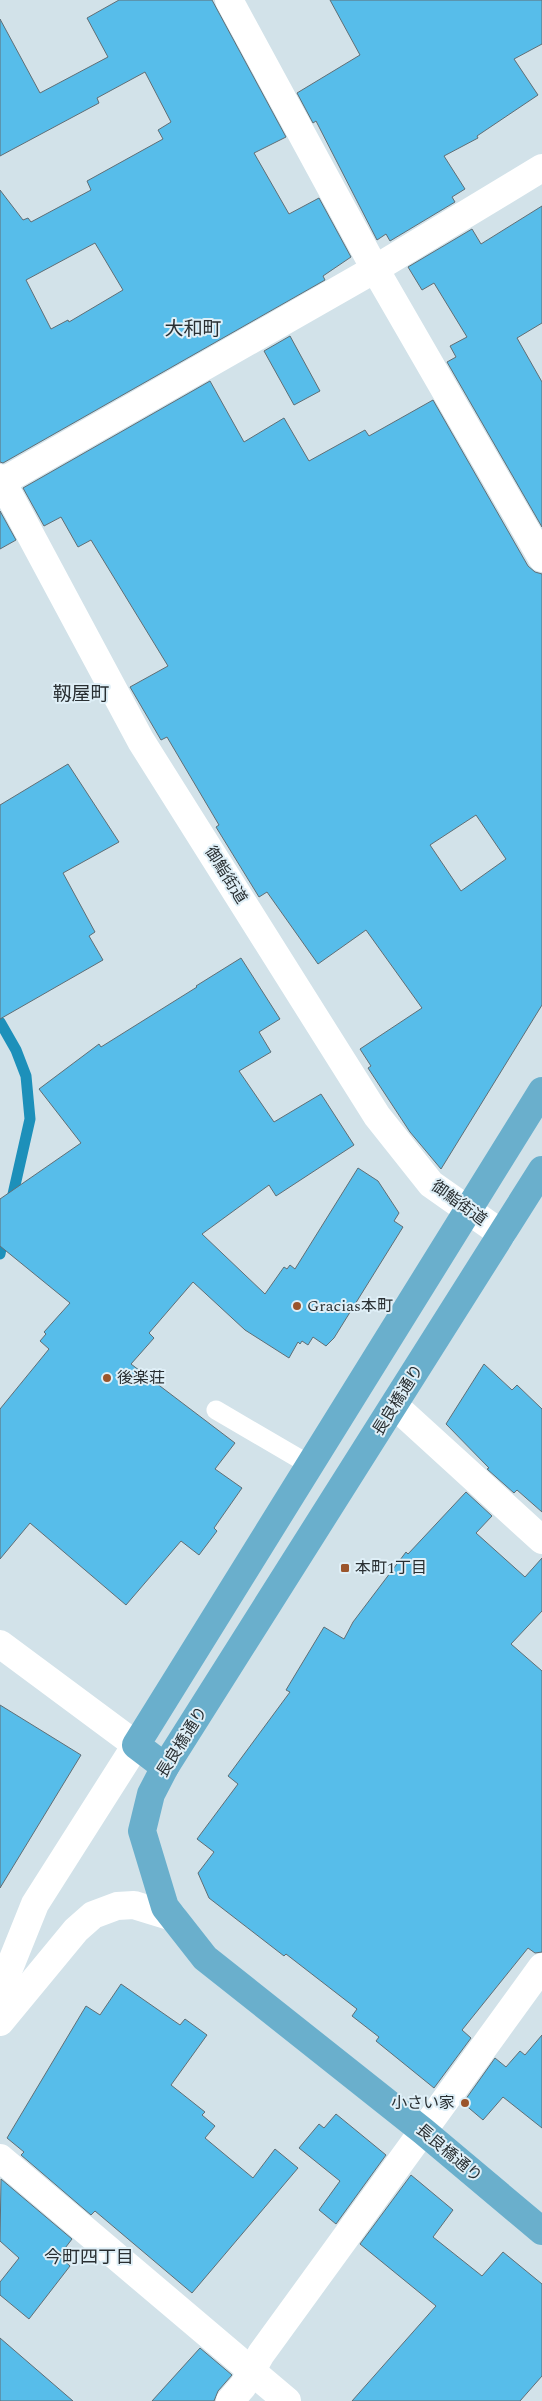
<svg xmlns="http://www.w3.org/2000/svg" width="542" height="2401" font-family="Spectral,'Noto Sans JP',serif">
	<rect width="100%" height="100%" fill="#d2e2e9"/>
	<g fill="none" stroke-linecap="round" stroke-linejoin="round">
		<!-- stream -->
		<g stroke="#1d90ba" stroke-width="11">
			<path d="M0,1022L16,1050L26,1076L30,1119L11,1203"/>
			<path d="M0,1254L4,1233"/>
		</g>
	</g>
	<!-- building -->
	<g fill="#57bdea" stroke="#606e75" fill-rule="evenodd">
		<path d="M119,0H212L286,137L254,153L289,214L319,198L351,257L323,276L325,280L3,463L0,462V190L23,220L28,218L31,222L91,190L87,181L163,139L158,130L171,122L145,72L97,98L99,103L0,156V19L40,93L108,57L87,18ZM95,243L123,290L69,322L68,320L51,329L26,280Z"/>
		<path d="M330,0H542V44L514,59L538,95L477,136L478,138L444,156L465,189L452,197L455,202L390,241L386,234L377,240L316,121L313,123L297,93L360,55Z"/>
		<path d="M542,206V323L517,338L542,382V527L447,362L456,357L450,346L467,337L434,283L422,290L408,267L472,229L481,244Z"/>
		<path d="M290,336L320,391L294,405L264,351Z"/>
		<path d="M210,381L244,442L284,418L309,461L365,430L369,436L433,400L528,566L535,572L542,574V1005L441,1169L410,1132L368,1068L371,1066L360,1049L422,1008L366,930L318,964L267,892L259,897L216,827L219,825L167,737L161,740L130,687L168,666L91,540L78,547L61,517L44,526L23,488ZM476,815L506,859L461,891L430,845Z"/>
		<path d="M0,511L16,540L0,549Z"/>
		<path d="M68,764L119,842L63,873L95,932L89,936L103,960L0,1019V805Z"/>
		<path d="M241,958L280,1019L259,1032L271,1052L239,1071L274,1122L321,1094L354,1145L276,1196L269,1185L202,1234L265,1294L284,1267L287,1269L290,1265L295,1269L358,1168L378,1181L399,1213L394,1221L403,1227L334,1338L326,1346L313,1337L308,1345L302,1341L300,1344L298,1342L289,1358L245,1330L193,1282L149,1333L154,1338L131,1364L235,1443L215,1469L242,1488L214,1528L217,1531L199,1555L181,1541L126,1605L30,1523L0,1559V1409L49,1349L40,1341L46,1334L44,1332L70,1303L0,1246V1199L81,1143L39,1089L99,1044L101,1047L197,987L196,986Z"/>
		<path d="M484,1364L512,1390L517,1385L542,1409V1512L517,1490L514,1493L487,1469L489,1468L446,1424Z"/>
		<path d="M466,1492L492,1516L476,1533L525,1577L542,1558V1611L511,1644L542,1671V1952L535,1953L528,1948L462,2030L471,2038L434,2088L376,2041L379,2037L352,2016L357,2009L286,1954L284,1956L209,1898L198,1873L214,1852L197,1839L238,1784L228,1776L290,1692L286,1690L324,1627L344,1639L353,1622L406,1552L408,1554Z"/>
		<path d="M0,1705L81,1755L0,1888Z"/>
		<path d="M121,1984L180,2025L185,2019L207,2035L171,2085L205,2112L202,2115L215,2126L205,2138L253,2178L275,2149L298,2168L192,2293L95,2211L91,2215L21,2155L24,2152L7,2138L86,2006L100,2015Z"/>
		<path d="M542,2035V2128L503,2097L483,2120L463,2103L495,2058L506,2067L520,2051L525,2055Z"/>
		<path d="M336,2114L386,2155L336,2224L319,2210L340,2181L299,2148L319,2124L324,2128Z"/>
		<path d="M411,2175L453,2210L433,2237L482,2276L503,2252L542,2284V2376L520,2401H352L436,2306L360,2244Z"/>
		<path d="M1,2179L72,2239L59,2256L70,2266L29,2319L0,2295V2282L19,2258L0,2241Z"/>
		<path d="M0,2338L73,2401H0Z"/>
		<path d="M200,2348L232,2375L218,2391L214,2401H152Z"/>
	</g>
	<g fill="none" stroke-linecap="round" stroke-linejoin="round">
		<!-- service -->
		<path stroke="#fff" stroke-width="19" d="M216,1410L310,1465"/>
		<!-- minor -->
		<g stroke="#fff" stroke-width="28">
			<path d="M229,0L375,269L542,558"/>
			<path d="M0,478L141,741L377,1116L431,1184L502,1234"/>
			<path d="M0,483L375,269L542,168"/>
			<path d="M394,1405L542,1540"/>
			<path d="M0,1644L136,1745"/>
			<path d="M0,2022L76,1930L93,1915L117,1906L134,1905L173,1917"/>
			<path d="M0,2158L287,2401"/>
			<path d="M230,2401L243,2386L261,2354L542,1967"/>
		</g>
		<!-- tertiary -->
		<path stroke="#fff" stroke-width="28" d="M0,1991L35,1904L136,1745"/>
		<!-- trunk -->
		<g stroke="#6aafcc" stroke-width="28">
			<path d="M542,1170L165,1767L151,1794L142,1831L165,1907L205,1958L423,2131L542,2231"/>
			<path d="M165,1767L136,1745L542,1091"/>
		</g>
	</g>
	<!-- markers -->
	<g fill="#9b552c" stroke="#dfeff7" stroke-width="2">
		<circle cx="297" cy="1306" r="5"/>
		<circle cx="107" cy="1378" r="5"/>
		<rect x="340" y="1563" width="10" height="10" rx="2.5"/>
		<circle cx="465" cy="2103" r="5"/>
	</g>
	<g text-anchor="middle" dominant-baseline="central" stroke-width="4" stroke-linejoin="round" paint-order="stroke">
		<!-- street labels -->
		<g font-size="16" fill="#292f32" stroke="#dfeff7">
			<text transform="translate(226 875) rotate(58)">御鮨街道</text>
			<text transform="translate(459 1203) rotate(36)">御鮨街道</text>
			<text transform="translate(398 1400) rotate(-58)">長良橋通り</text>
			<text transform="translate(182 1742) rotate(-58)">長良橋通り</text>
			<text transform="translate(449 2153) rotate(40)">長良橋通り</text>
		</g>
		<!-- poi labels -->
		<g font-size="16" fill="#292f32" stroke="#dfeff7" text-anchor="start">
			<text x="307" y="1306">Gracias本町</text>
			<text x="117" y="1378">後楽荘</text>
			<text x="355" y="1568">本町1丁目</text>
			<text x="455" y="2103" text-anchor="end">小さい家</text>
		</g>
		<!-- neighbourhood labels -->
		<g font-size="18" fill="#292f32" stroke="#dfeff7">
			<text x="89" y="2257">今町四丁目</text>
		</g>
		<!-- quarter labels -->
		<g font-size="19" fill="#292f32" stroke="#dfeff7">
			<text x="193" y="329">大和町</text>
			<text x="81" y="694">靱屋町</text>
		</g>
	</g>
</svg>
